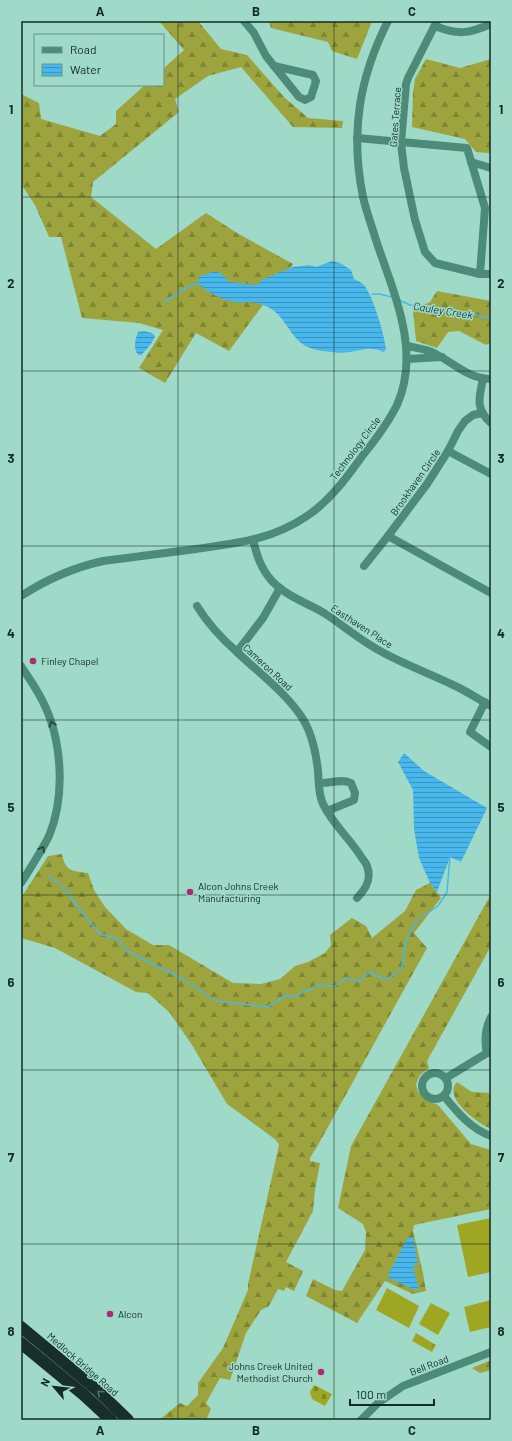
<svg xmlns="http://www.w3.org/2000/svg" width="512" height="1441" font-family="Barlow,sans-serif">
	<defs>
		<pattern id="forest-firs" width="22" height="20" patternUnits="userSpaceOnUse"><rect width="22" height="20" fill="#9da43e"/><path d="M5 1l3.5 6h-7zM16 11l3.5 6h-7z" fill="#7f8634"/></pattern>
		<pattern id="cemetery-stones" width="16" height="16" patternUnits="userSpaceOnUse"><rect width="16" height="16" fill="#9ea622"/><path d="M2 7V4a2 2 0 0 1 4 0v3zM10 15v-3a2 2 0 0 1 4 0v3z" fill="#7f871d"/></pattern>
		<pattern id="park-crowns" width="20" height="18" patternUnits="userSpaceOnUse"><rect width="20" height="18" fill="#9ea622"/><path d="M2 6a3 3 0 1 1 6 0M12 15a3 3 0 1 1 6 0" fill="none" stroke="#7f871d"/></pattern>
		<pattern id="water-rules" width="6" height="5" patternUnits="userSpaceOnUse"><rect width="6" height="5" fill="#48b7ec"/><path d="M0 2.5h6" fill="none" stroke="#3b95bf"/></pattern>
	</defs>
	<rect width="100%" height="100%" fill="#9edac7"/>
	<!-- grass -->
	<g fill="#9ea622">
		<path d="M491,1218V1272L468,1277L457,1225Z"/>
		<path d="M387,1288L419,1306L409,1328L376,1310Z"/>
		<path d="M491,1300V1327L470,1332L464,1307Z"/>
		<path d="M431,1303L450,1313L438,1335L419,1324Z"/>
	</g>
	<!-- forest -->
	<g fill="url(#forest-firs)">
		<path d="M159,21H198L221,49L247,55L284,97L308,118L343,121L342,128L293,127L241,67L208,76L175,99L179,112L93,182L91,197L156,249L206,213L237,233L293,264L229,351L196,333L165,383L139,368L163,330L139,323L82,318L61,237H49L35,205L21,184V94L39,103L41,119L100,136L116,124V111L145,85H163V69L184,50Z"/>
		<path d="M269,21H372L357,59L332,51L328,42L271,28Z"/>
		<path d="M426,59L460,68L491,59V146L489,153L476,152L465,139L412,127L413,92L415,79Z"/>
		<path d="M437,291L491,301V342L486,345L459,331L448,332L437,348L416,341L413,310L430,302Z"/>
		<path d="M62,854C65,871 72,871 88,873L94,890L105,907L126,929L153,945H169L233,983L261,984L280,979L295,966L308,962L325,953L331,945L330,935L352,918L366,926L372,938L405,911L416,890L430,883L441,898L414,933L427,948L318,1145L310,1158V1161L320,1163L315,1190L313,1211L286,1262L303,1271L294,1291L286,1287L284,1291L278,1289L269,1306L261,1310L246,1333L230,1380L220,1378L206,1403L211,1409L206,1420H159L180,1403L187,1406L198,1395V1383L223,1348L248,1290V1284L279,1145L276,1140L227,1104L192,1045L170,1013L148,993L136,992L55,948L21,938V898L48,856Z"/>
		<path d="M491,894V946L427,1061L429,1068L420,1075L416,1084L418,1092L426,1100L438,1105L471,1144L491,1150V1209L414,1225L413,1231L423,1273L426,1291L413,1294L385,1281L357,1323L306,1296L313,1279L335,1290L342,1291L365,1250L366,1232L363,1224L338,1208L351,1146Z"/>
		<path d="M457,1082L472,1092L491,1093V1129C478,1123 442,1098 457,1082Z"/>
		<path d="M491,1360V1370L480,1373L472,1368Z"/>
	</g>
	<!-- cemetery -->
	<path fill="url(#cemetery-stones)" d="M314,1385L332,1394L325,1406L312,1399L310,1392Z"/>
	<!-- park -->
	<path fill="url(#park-crowns)" d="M416,1333L436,1345L432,1352L412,1341Z"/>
	<!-- water -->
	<g fill="url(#water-rules)">
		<path d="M332,261L340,263L351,270L354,279C357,280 361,282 364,285C373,296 385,336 386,350L383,352C372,346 362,350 350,352C340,353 327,352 317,350C291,345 290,321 270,308C265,305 254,302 247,302C243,302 239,303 235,302C222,300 207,292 197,283L199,277C206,274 216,268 223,275C226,278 226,280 230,282L256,285L265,278L293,267L310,265L316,267Z"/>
		<path d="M144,331L152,333L155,336C153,343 146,350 141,355H138C133,348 135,340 138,332Z"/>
		<path d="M404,753L424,771L487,808L461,862L450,857L437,892L430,883L419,858L414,829L413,790L398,762Z"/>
		<path d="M413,1237L418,1264L413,1266L419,1290H415L387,1277L407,1238Z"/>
	</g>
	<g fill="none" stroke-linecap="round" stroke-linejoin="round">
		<!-- stream -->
		<g stroke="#48b7ec" stroke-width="1.5">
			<path d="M372,294H379L392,297"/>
			<path d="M399,300L410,305L429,306L491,318"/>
			<path d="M164,302L188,287L199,283"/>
			<path d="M48,875L65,889L80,910L100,934L118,939L127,951L183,979L216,1001L267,1007L286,995L297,997L303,991H309L316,985L335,986L346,978L359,981L370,972L386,980L402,968L405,944L416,921L438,906L447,892L450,856"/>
		</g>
		<!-- minor -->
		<g stroke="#4d8b79" stroke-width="8">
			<path d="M244,21L254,33L266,56L299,97L305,100L311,97L316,81L313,75L274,66"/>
			<path d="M437,21L408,78L406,84L401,143L404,168L415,220L425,252L435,263L480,274H491"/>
			<path d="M435,26C458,35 468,34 491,24"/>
			<path d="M357,138L467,148L485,208L480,274"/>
			<path d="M471,162L491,168"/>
			<path d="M407,346C416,348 426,349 434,353C454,363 468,379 491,379"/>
			<path d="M407,359L442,357"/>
			<path d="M483,379C479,397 475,409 491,423"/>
			<path d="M448,451L491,474"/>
			<path d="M388,536L491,593"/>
			<path d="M253,540C257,556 261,569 272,581C286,596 307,603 324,613C344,626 361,641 382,652C404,664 428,673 451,684C465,690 478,699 491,706"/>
			<path d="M364,566L388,536L427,484L448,451L458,431L465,421L473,415L482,413"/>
			<path d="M21,596C47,579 72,568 103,561C134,557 165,553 196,549C237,543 272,540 307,516C330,501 347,477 363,455C376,439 388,423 397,405C422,349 392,290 375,237C371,224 366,210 363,197C350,133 359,78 388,21"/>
			<path d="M197,606C208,624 221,638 237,652C259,673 284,691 301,716C312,732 316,753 318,771C319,782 318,793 323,804C332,823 349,838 360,855C362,859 366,862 367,866C372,879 366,889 357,898"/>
			<path d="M237,652L263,618L280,588"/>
			<path d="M21,666C28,677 36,688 42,700C62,738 66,795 49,836C41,852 31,867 21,883"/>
			<path d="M485,702L470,732L491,747"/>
			<path d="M319,783C330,784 341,778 351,783L355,793L354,800L327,811"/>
			<path d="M487,1053C484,1040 485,1029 491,1017"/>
			<circle cx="435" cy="1086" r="13"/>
			<path d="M446,1078L487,1053"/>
			<path d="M444,1096C457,1112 471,1129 491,1136"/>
			<path d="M361,1420L378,1403L403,1386L491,1352"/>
		</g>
		<!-- highway -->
		<g stroke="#182e28" stroke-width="12">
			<path d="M21,1327L98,1391L128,1420"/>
			<path d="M21,1343L84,1395L111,1420"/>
		</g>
	</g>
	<!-- one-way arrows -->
	<defs><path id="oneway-chevron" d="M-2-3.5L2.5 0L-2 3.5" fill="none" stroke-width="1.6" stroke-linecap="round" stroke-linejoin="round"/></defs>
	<g stroke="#214339">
		<use href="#oneway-chevron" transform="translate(52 724) rotate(-109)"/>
		<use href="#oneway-chevron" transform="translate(42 849) rotate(-63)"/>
	</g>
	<use stroke="#4e7368" href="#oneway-chevron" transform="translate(100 1393) rotate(-137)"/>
	<!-- grid -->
	<path fill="none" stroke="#122b24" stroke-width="1" stroke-opacity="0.55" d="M178,21V1420M334,21V1420M21,197H491M21,371H491M21,546H491M21,720H491M21,895H491M21,1070H491M21,1244H491"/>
	<!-- markers -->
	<g fill="#af2970" stroke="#9edac7" stroke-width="1.5">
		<circle cx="33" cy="661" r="4"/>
		<circle cx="190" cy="892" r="4"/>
		<circle cx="110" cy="1314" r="4"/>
		<circle cx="321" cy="1372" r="4"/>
	</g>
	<g text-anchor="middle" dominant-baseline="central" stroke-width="3" stroke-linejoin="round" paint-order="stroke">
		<!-- street labels -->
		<g font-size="10" fill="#122b24" stroke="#9edac7">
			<text transform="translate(395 117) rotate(-86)">Gates Terrace</text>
			<text transform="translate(355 448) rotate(-53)">Technology Circle</text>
			<text transform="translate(415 482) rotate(-55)">Brookhaven Circle</text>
			<text transform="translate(362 626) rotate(33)">Easthaven Place</text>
			<text transform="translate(268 667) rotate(43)">Cameron Road</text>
			<text transform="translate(83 1364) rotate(41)">Medlock Bridge Road</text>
			<text transform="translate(429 1365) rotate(-21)">Bell Road</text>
		</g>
		<!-- poi labels -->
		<g font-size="10" fill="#122b24" stroke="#9edac7" text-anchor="start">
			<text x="41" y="661">Finley Chapel</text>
			<text x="198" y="886">Alcon Johns Creek<tspan x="198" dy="12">Manufacturing</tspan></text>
			<text x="118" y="1314">Alcon</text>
			<text x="313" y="1366" text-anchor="end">Johns Creek United<tspan x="313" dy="12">Methodist Church</tspan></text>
		</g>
		<!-- water labels -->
		<g font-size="11" font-style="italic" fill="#203845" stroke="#9edac7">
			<text transform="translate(443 310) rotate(9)">Cauley Creek</text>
		</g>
	</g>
	<!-- border -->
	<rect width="512" height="1441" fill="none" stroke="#9edac7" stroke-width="44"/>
	<!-- legend -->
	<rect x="34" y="34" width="130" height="52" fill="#9edac7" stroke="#669486"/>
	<rect x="42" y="47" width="20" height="6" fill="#4d8b79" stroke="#669486"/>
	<text x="70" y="54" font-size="12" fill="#122b24">Road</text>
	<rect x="42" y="64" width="20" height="12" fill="url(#water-rules)" stroke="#669486"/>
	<text x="70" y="74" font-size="12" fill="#122b24">Water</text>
	<!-- north arrow -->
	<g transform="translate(54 1387) rotate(298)" stroke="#9edac7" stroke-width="3" paint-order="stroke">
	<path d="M0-3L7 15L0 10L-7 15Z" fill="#122b24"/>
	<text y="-6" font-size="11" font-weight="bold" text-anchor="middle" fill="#122b24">N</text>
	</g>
	<!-- scale -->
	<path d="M350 1399v6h84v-6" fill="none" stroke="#122b24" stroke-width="2"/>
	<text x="356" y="1399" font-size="12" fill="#122b24" stroke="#9edac7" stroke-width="3" paint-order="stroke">100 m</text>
	<rect x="22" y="22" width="468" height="1397" fill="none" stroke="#122b24" stroke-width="1.5"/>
	<g font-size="13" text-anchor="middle" font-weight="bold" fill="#122b24">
		<text x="100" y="16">A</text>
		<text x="256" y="16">B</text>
		<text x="412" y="16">C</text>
		<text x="11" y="114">1</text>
		<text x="501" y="114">1</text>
		<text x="11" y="288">2</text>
		<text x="501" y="288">2</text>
		<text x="11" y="463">3</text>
		<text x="501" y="463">3</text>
		<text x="11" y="638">4</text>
		<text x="501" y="638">4</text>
		<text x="11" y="812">5</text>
		<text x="501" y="812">5</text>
		<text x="11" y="987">6</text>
		<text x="501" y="987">6</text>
		<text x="11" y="1162">7</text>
		<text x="501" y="1162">7</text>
		<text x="11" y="1336">8</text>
		<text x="501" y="1336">8</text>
		<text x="100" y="1435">A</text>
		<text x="256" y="1435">B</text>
		<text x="412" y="1435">C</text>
	</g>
</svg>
